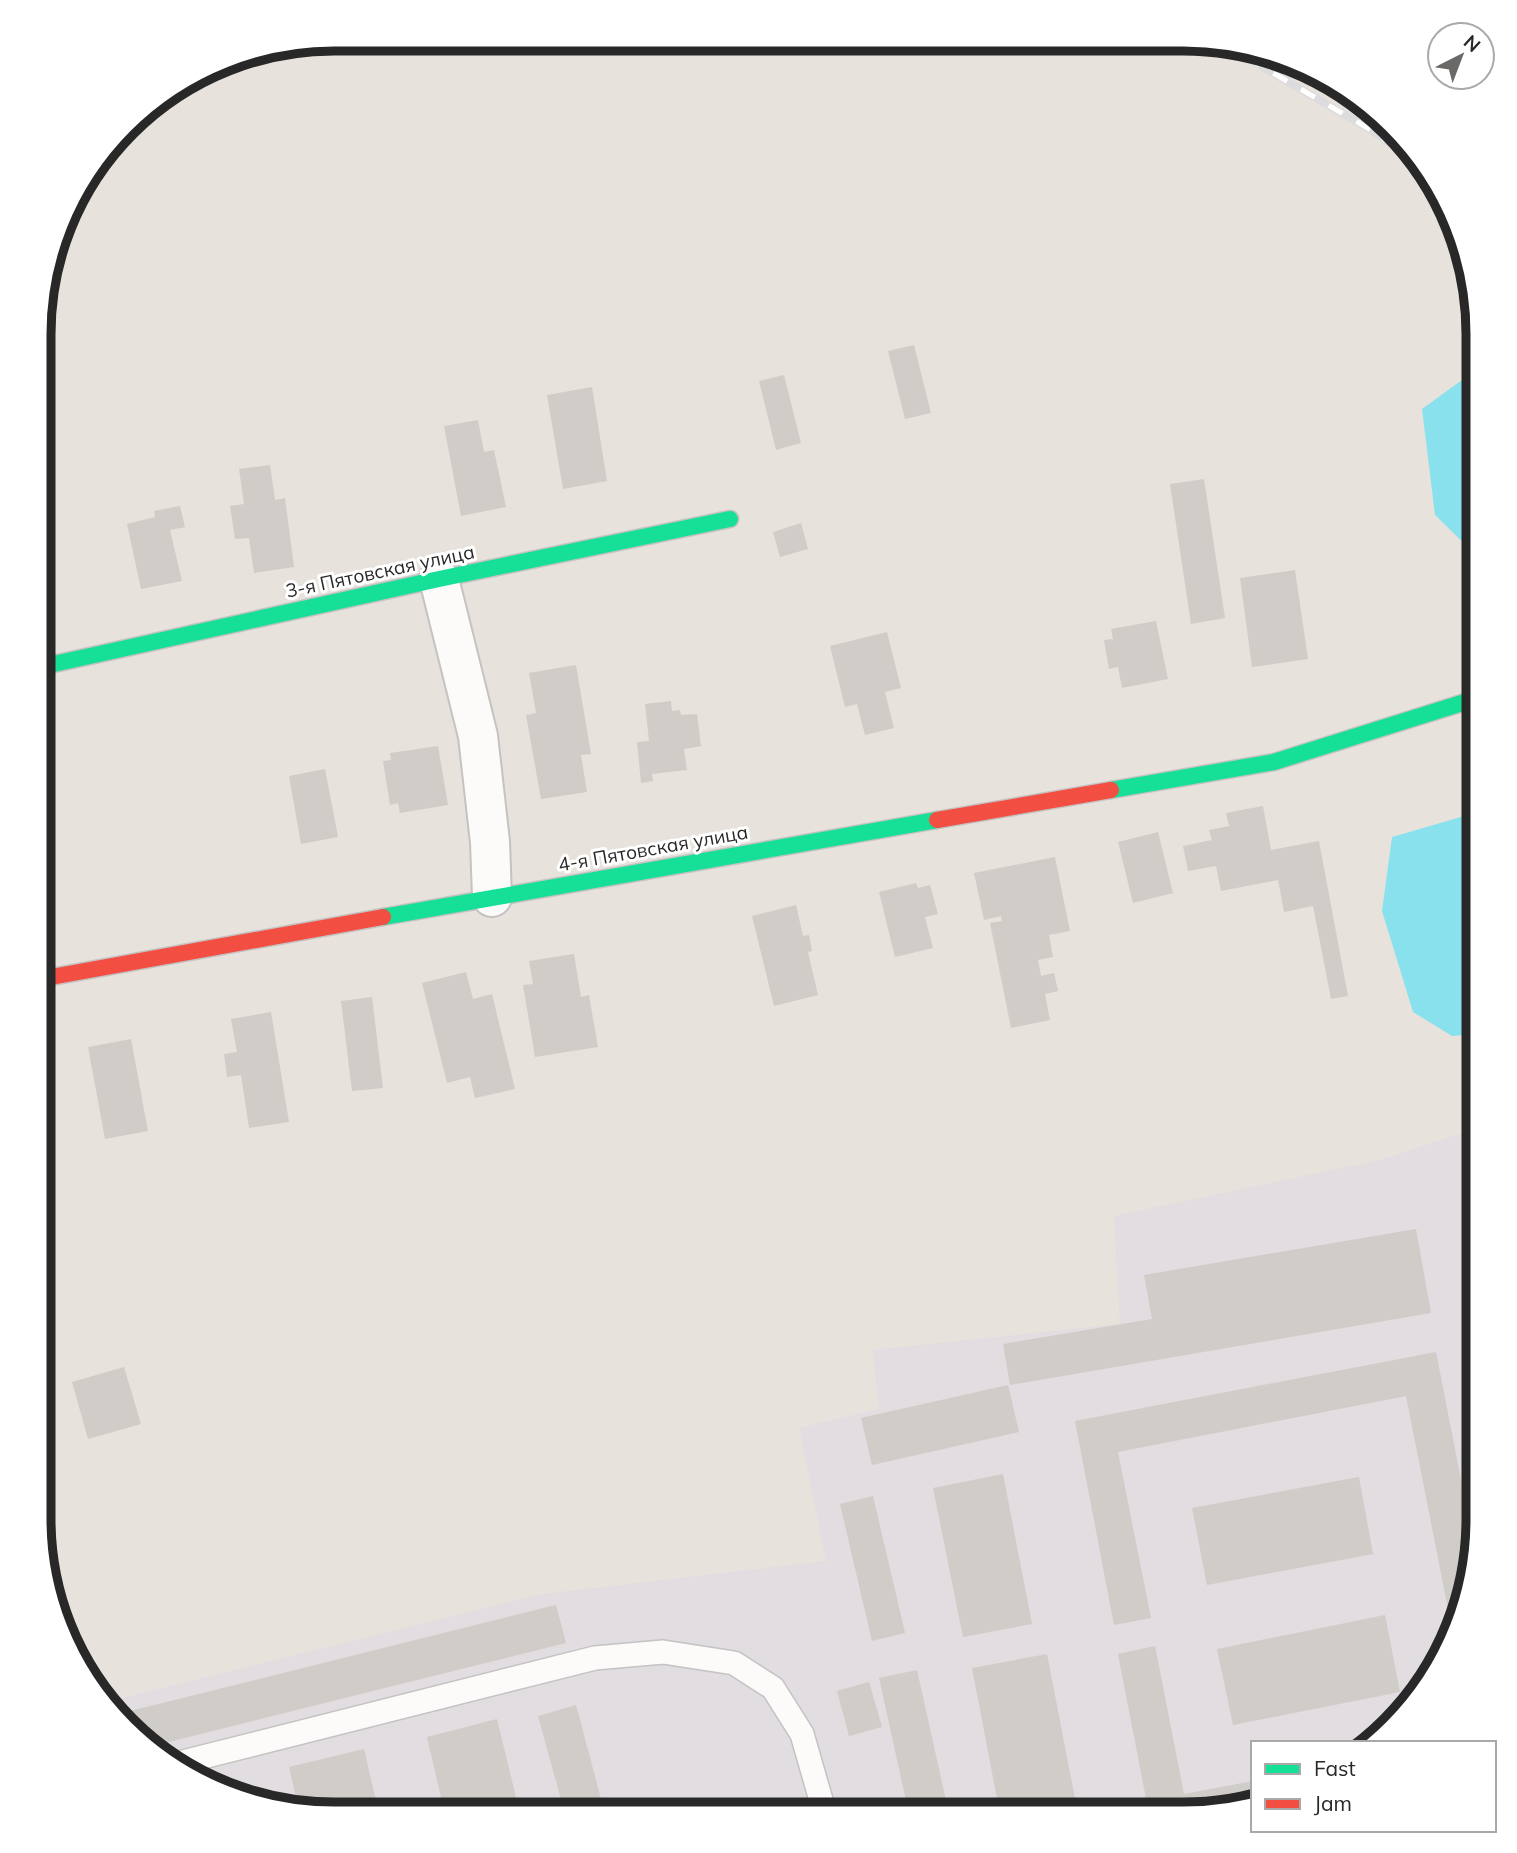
<svg xmlns="http://www.w3.org/2000/svg" width="1517" height="1853" font-family="Mulish,sans-serif">
	<rect width="100%" height="100%" fill="#e8e2dc"/>
	<!-- industrial -->
	<path fill="#e1dde0" d="M1478,1128V1539L1463,1614L1429,1683L1365,1743H1253V1799L1202,1814H314L239,1799L170,1765L110,1701L542,1594L826,1561L799,1428L879,1409L873,1350L1120,1324L1114,1216L1376,1161Z"/>
	<!-- water -->
	<g fill="#8ae1ee">
		<path d="M1478,371V557L1435,515L1422,409L1473,372Z"/>
		<path d="M1478,812V1034L1452,1036L1413,1012L1382,911L1392,837Z"/>
	</g>
	<!-- building -->
	<g fill="#d0ccc8">
		<path d="M914,345L931,413L905,419L888,351Z"/>
		<path d="M784,375L801,443L776,450L759,381Z"/>
		<path d="M592,387L607,481L563,489L547,395Z"/>
		<path d="M478,420L484,452L494,450L506,507L461,516L444,426Z"/>
		<path d="M270,465L275,500L285,498L294,567L254,573L249,538L235,539L230,506L244,504L239,469Z"/>
		<path d="M1204,479L1225,618L1191,624L1170,484Z"/>
		<path d="M180,506L185,527L170,530L182,581L141,589L127,524L155,517L154,511Z"/>
		<path d="M801,523L808,549L780,557L773,532Z"/>
		<path d="M1295,570L1308,659L1252,667L1240,578Z"/>
		<path d="M1156,621L1168,679L1122,688L1118,667L1109,669L1104,640L1113,639L1111,629Z"/>
		<path d="M887,632L901,688L885,692L894,728L865,735L857,704L845,707L830,646Z"/>
		<path d="M576,665L591,754L581,755L587,792L541,799L526,715L536,713L529,673Z"/>
		<path d="M671,701L672,711L680,710L681,715L697,714L701,746L684,749L687,770L652,774L653,781L641,783L637,742L649,741L645,704Z"/>
		<path d="M438,746L448,805L400,813L398,803L390,805L383,761L391,760L390,753Z"/>
		<path d="M325,769L338,837L301,844L289,776Z"/>
		<path d="M1263,806L1271,850L1319,841L1348,996L1331,999L1313,906L1284,912L1278,880L1221,891L1216,866L1188,871L1183,846L1212,840L1209,830L1229,826L1226,813Z"/>
		<path d="M1158,832L1173,893L1133,903L1118,842Z"/>
		<path d="M1055,857L1070,931L1049,935L1053,957L1038,960L1041,976L1054,973L1058,991L1045,994L1050,1020L1011,1028L990,923L1002,921L1001,916L984,920L974,873Z"/>
		<path d="M916,883L918,888L930,885L938,914L925,917L933,948L895,957L879,892Z"/>
		<path d="M796,905L803,936L809,935L812,951L808,952L818,995L774,1006L752,916Z"/>
		<path d="M574,954L581,997L589,995L598,1047L535,1057L523,985L533,984L529,961Z"/>
		<path d="M466,972L473,999L492,994L515,1089L475,1098L470,1077L447,1083L422,983Z"/>
		<path d="M372,997L383,1088L352,1091L341,1001Z"/>
		<path d="M271,1012L289,1122L249,1128L241,1075L227,1077L224,1054L237,1052L231,1019Z"/>
		<path d="M131,1039L148,1131L105,1139L88,1047Z"/>
		<path d="M1478,1140V1169H1477L1470,1142Z"/>
		<path d="M1416,1229L1431,1313L1010,1385L1003,1344L1152,1319L1144,1275Z"/>
		<path d="M1436,1352L1475,1551L1463,1614L1453,1634L1406,1396L1118,1452L1151,1618L1114,1625L1075,1421Z"/>
		<path d="M124,1367L141,1424L88,1439L72,1382Z"/>
		<path d="M1008,1385L1019,1432L872,1465L861,1418Z"/>
		<path d="M1003,1474L1032,1624L963,1637L933,1488Z"/>
		<path d="M1359,1477L1373,1554L1207,1585L1192,1508Z"/>
		<path d="M873,1496L905,1633L872,1641L840,1504Z"/>
		<path d="M556,1605L566,1643L152,1746L122,1713Z"/>
		<path d="M1385,1615L1400,1692L1233,1725L1217,1649Z"/>
		<path d="M1155,1646L1184,1794L1253,1781V1799L1202,1814H1149L1118,1654Z"/>
		<path d="M1047,1654L1078,1814H1000L972,1668Z"/>
		<path d="M917,1670L949,1814H909L879,1678Z"/>
		<path d="M869,1682L882,1727L849,1736L837,1691Z"/>
		<path d="M576,1705L605,1814H565L538,1716Z"/>
		<path d="M497,1719L520,1814H445L427,1737Z"/>
		<path d="M364,1749L379,1814H314L299,1811L289,1767Z"/>
	</g>
	<g fill="none" stroke-linecap="round" stroke-linejoin="round">
		<defs>
			<path id="lane" d="M171,1765L595,1658L663,1652L734,1663L773,1688L802,1734L825,1814"/>
			<path id="street" d="M439,579L478,736L490,842L492,897"/>
			<g id="fast">
				<path d="M40,667L439,579L730,519"/>
				<path d="M1111,790L1274,762L1478,698"/>
				<path d="M383,917L937,820"/>
			</g>
			<g id="jam">
				<path d="M937,820L1111,790"/>
				<path d="M40,979L383,917"/>
			</g>
		</defs>
		<!-- lane casing -->
		<use href="#lane" stroke="#c4c2c2" stroke-width="26"/>
		<!-- street casing -->
		<use href="#street" stroke="#c4c2c2" stroke-width="42"/>
		<!-- fast casing -->
		<use href="#fast" stroke="#c4c2c2" stroke-width="19"/>
		<!-- jam casing -->
		<use href="#jam" stroke="#c4c2c2" stroke-width="19"/>
		<!-- lane -->
		<use href="#lane" stroke="#fcfbfa" stroke-width="23"/>
		<!-- street -->
		<use href="#street" stroke="#fcfbfa" stroke-width="38"/>
		<!-- fast -->
		<use href="#fast" stroke="#16e098" stroke-width="16"/>
		<!-- jam -->
		<use href="#jam" stroke="#f24e42" stroke-width="16"/>
		<defs>
			<path id="rail" d="M1218,41L1371,130L1417,162"/>
		</defs>
		<!-- rail casing -->
		<use href="#rail" stroke="#dcdcde" stroke-width="8"/>
		<!-- rail -->
		<use href="#rail" stroke="#fff" stroke-width="5" stroke-dasharray="16" stroke-linecap="butt"/>
	</g>
	<g text-anchor="middle" dominant-baseline="central" stroke-width="6" stroke-linejoin="round" paint-order="stroke">
		<!-- street labels -->
		<g font-size="19" fill="#282828" stroke="#fff">
			<text transform="translate(380 571) rotate(-12)">3-я Пятовская улица</text>
			<text transform="translate(653 848) rotate(-10)">4-я Пятовская улица</text>
		</g>
	</g>
	<!-- crop -->
	<path d="M0 0H1517V1853H0ZM334 51H1183A283 283 0 0 1 1466 334V1519A283 283 0 0 1 1183 1802H334A283 283 0 0 1 51 1519V334A283 283 0 0 1 334 51Z" fill="#fff" fill-rule="evenodd"/>
	<path fill="none" stroke="#282828" stroke-width="9" d="M334 51H1183A283 283 0 0 1 1466 334V1519A283 283 0 0 1 1183 1802H334A283 283 0 0 1 51 1519V334A283 283 0 0 1 334 51Z"/>
	<!-- legend -->
	<rect x="1251" y="1741" width="245" height="91" fill="#ffffff" stroke="#a9a9a9" stroke-width="2"/>
	<rect x="1265" y="1764" width="35" height="10" fill="#16e098" stroke="#a9a9a9" stroke-width="2"/>
	<text x="1314" y="1776" font-size="21" fill="#282828">Fast</text>
	<rect x="1265" y="1799" width="35" height="10" fill="#f24e42" stroke="#a9a9a9" stroke-width="2"/>
	<text x="1314" y="1811" font-size="21" fill="#282828">Jam</text>
	<!-- north arrow -->
	<g transform="translate(1461 56) rotate(42)"><circle r="33" fill="#ffffff" stroke="#a9a9a9" stroke-width="2"/>
	<path d="M0-5L12 26L0 18L-12 26Z" fill="#6b6967"/>
	<text y="-10" font-size="19" font-weight="bold" text-anchor="middle" fill="#282828">N</text>
	</g>
</svg>
